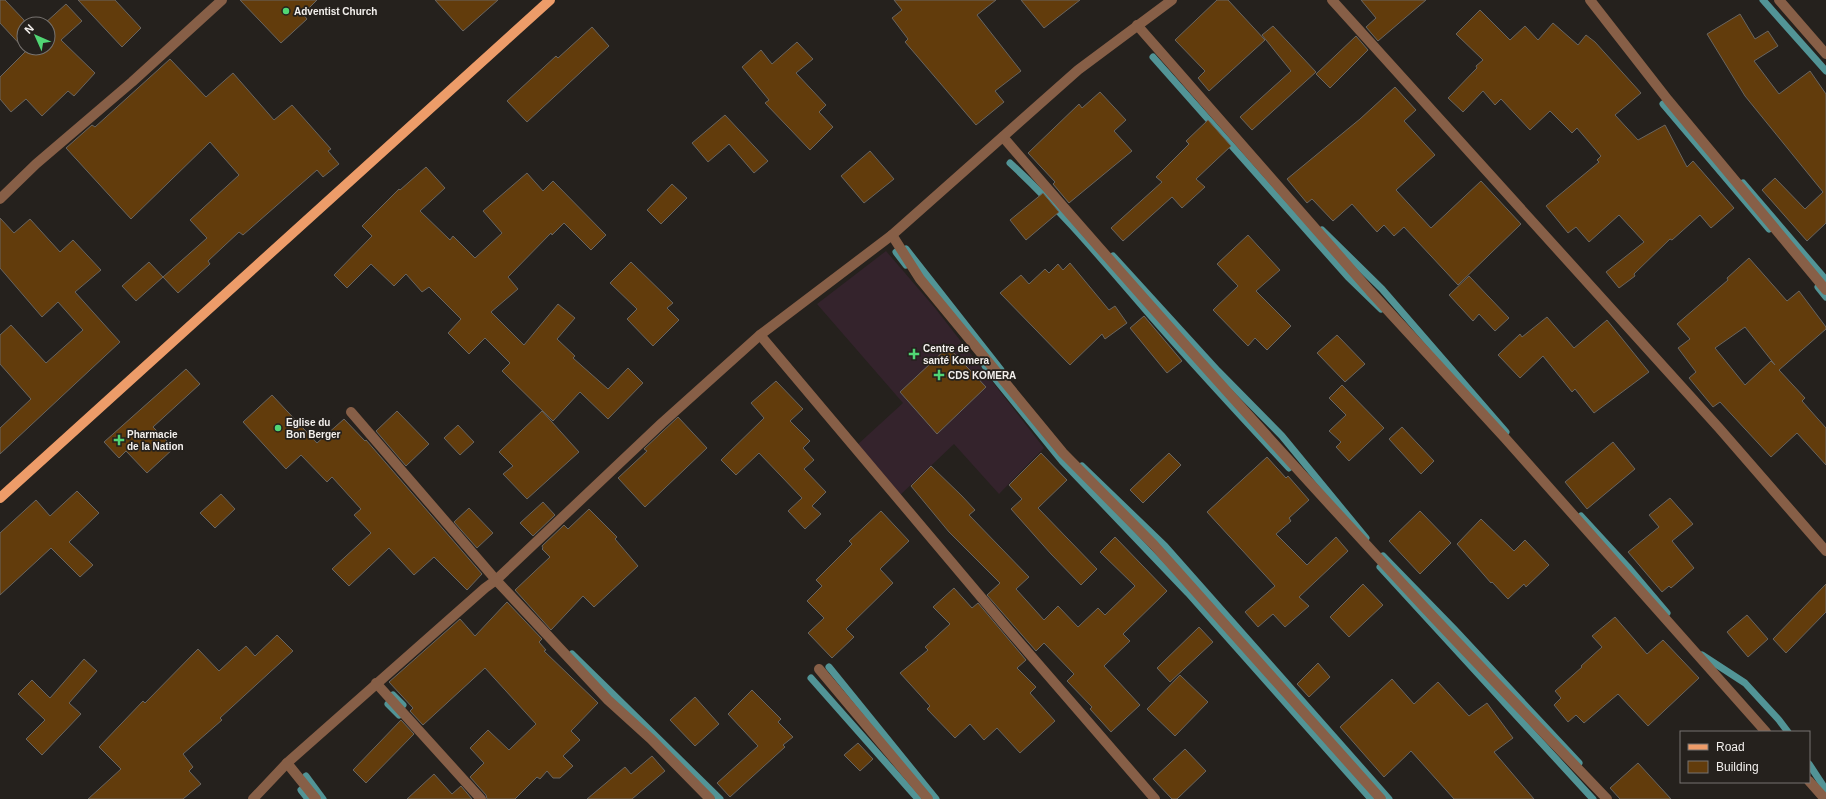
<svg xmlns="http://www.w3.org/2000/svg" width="1826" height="799" font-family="Helvetica,sans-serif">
	<rect width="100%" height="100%" fill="#25211d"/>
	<!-- medical -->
	<path fill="#34232c" d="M886,251L935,308L1044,448L999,494L954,444L898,497L856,446L903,403L817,304Z"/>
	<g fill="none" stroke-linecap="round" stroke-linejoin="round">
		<!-- stream -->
		<g stroke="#529496" stroke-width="7">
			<path d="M1763,0L1826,71"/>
			<path d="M1153,57L1348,277L1381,309"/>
			<path d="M1663,104L1769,229"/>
			<path d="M1010,163C1061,210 1105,263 1150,315C1195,367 1242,417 1289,468"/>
			<path d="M1743,183L1826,280"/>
			<path d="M1322,230L1382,289L1506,432"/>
			<path d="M906,249L1001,370"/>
			<path d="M896,252L906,265"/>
			<path d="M1113,256L1218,371L1282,436L1366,538"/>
			<path d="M1818,287L1826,297"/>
			<path d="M985,366L1062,461L1188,593L1371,799"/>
			<path d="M1082,466L1165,546L1389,799"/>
			<path d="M1581,516L1628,567L1667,613"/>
			<path d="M1383,556L1455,630L1579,763"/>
			<path d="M1380,567L1593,799"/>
			<path d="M572,654L720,799"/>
			<path d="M1702,655L1745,683L1779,720L1788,732"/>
			<path d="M829,667L936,799"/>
			<path d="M811,678L918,799"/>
			<path d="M393,695L403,705"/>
			<path d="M388,704L399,715"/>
			<path d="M1809,764L1826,790"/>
			<path d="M306,776L323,799"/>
			<path d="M301,790L308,799"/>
		</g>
	</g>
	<!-- building -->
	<g fill="#623c0c" stroke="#696560" fill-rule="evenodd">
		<path d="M0,0H5L24,20V48H48V24H44L66,4L82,21L61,40L95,73L74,96L68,91L42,116L26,99L11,112L0,99V77L26,51L0,23Z"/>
		<path d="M78,0H115L141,28L122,47Z"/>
		<path d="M240,0H317L303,14L307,19L281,43Z"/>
		<path d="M435,0H498L463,31Z"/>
		<path d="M894,0H996L977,15L1021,71L995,91L1004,102L976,125L905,42L908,39L892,18L902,10Z"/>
		<path d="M1021,0H1080L1044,28Z"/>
		<path d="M1217,0H1228L1265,40L1209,91L1198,78L1205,71L1175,40Z"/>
		<path d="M1361,0H1426L1378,41L1366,27L1376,18Z"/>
		<path d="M1480,10L1510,40L1525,26L1538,40L1553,23L1578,45L1586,35L1595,42L1641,93L1615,115L1638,140L1665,125L1687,167L1693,161L1734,208L1711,228L1700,215L1672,240L1670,239L1634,274L1635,276L1619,288L1606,272L1644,242L1619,215L1589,242L1576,227L1568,233L1546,206L1599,162L1597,160L1601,156L1577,128L1572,133L1550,111L1530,130L1501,99L1495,105L1483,91L1463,112L1448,98L1477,68L1476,66L1483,60L1456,34Z"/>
		<path d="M1740,14L1755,39L1768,31L1778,46L1754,61L1779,94L1810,71L1826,94V223L1807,241L1762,190L1775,178L1805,209L1823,192L1745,96L1707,34Z"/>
		<path d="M1273,26L1316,72L1252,130L1240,117L1291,71L1262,35Z"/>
		<path d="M592,27L609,46L527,122L507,101L556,56L558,58Z"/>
		<path d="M1356,36L1368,50L1330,88L1316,74Z"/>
		<path d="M797,42L813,59L796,73L826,105L819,112L833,127L810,150L765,103L769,100L742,67L761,50L772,64Z"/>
		<path d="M170,59L206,97L233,73L274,120L292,105L331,149L328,151L339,164L323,177L317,170L243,235L239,232L208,261L210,264L178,293L163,277L207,238L190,220L239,175L210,142L131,219L66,148L92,125L95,127Z"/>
		<path d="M1395,87L1416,110L1404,121L1435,155L1396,190L1431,228L1481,181L1521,224L1458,285L1404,227L1394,236L1384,225L1377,232L1352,204L1333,221L1312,199L1307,203L1287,179L1360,119Z"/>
		<path d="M1100,92L1126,120L1114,131L1132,151L1069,203L1053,184L1055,182L1028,153L1079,104L1082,108Z"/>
		<path d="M725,115L768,161L754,173L729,144L708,162L692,143Z"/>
		<path d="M1208,120L1231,146L1196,179L1205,187L1182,208L1172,197L1123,241L1111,228L1162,182L1156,177L1189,144L1186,141Z"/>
		<path d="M870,151L894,179L864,203L841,176Z"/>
		<path d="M426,167L445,188L420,211L450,240L453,236L475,258L502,233L483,211L527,173L543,191L553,181L606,235L591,250L564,223L552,235L551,233L508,277L518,289L491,312L524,345L558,304L575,318L557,339L575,356L573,358L608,389L628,368L643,383L608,419L580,392L553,421L502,371L510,363L485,338L469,354L448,333L461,319L429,287L422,292L406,274L394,286L371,264L347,288L334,275L372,236L362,226L399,189L400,190Z"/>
		<path d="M672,184L687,198L661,224L647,210Z"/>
		<path d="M1043,193L1059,212L1026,240L1010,220Z"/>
		<path d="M0,218L14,233L30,219L60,252L73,240L101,270L75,292L120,342L0,454V428L31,399L0,364V335L11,325L46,363L83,330L58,302L42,317L0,268Z"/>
		<path d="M1248,235L1280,270L1256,291L1291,326L1267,350L1255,338L1248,346L1213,310L1238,286L1217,264Z"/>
		<path d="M1749,258L1787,301L1799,291L1826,327V329L1779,370L1805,398L1802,401L1826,428V465L1797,433L1771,457L1720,402L1713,407L1689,378L1696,372L1678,348L1690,339L1677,324L1728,280L1727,278ZM1745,327L1775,365L1771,361L1745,385L1715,348Z"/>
		<path d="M149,262L163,277L136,301L122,286Z"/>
		<path d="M631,262L673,303L667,308L679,320L653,346L627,319L637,309L610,283Z"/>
		<path d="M1070,263L1109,310L1115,306L1127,323L1105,339L1102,334L1070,365L1000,293L1021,275L1029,284L1045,269L1049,273L1058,264L1063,270Z"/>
		<path d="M1469,276L1509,318L1495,331L1479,314L1473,321L1449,295Z"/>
		<path d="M1144,316L1182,361L1167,373L1130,328Z"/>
		<path d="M1547,317L1574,348L1607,320L1649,372L1594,413L1575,389L1572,392L1543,356L1520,378L1498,355L1520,334L1522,337Z"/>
		<path d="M1337,335L1365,364L1345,382L1317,353Z"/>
		<path d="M948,347L986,387L937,434L900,392Z"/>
		<path d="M186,369L200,384L153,427L174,448L147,473L126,451L119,458L104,442Z"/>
		<path d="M776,381L803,409L790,421L810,441L803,448L814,460L804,469L826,492L812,506L821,514L805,529L788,511L802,498L759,453L736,475L721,460L764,418L751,403Z"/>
		<path d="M1342,385L1384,428L1349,461L1336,447L1341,442L1329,431L1346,415L1329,398Z"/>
		<path d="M272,395L317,443L344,419L365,441L366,440L482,574L467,590L434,557L414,575L389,548L349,586L332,569L371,533L354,515L361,509L332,477L327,482L301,455L286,469L243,422Z"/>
		<path d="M397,411L429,444L406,466L376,431Z"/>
		<path d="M542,411L579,452L527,499L503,474L513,466L499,452Z"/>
		<path d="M678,417L707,448L645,507L618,478L647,451L644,449Z"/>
		<path d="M458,425L474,442L460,455L444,438Z"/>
		<path d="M1402,427L1434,461L1421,474L1389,439Z"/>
		<path d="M1613,442L1635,469L1587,509L1565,482Z"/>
		<path d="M1041,453L1067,480L1038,508L1097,569L1081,585L1051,554L1011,509L1022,499L1009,485Z"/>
		<path d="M1169,453L1181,465L1143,503L1130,490Z"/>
		<path d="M1267,457L1286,478L1288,476L1309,500L1289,518L1291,521L1276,534L1307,565L1336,537L1348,551L1299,597L1309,606L1285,627L1273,614L1258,627L1245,612L1275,586L1207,512Z"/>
		<path d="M931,466L962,496L975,510L969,515L1029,577L1016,589L1044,620L1058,606L1078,627L1098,608L1105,615L1135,586L1100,552L1115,537L1167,591L1123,634L1130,641L1104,666L1140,705L1111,732L1090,709L1092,707L1067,681L1074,674L1044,643L1036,651L987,595L1000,583L949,532L911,486Z"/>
		<path d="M77,491L99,513L69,542L93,565L80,577L51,548L0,595V533L36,500L50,516Z"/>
		<path d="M221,494L235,509L215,528L200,513Z"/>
		<path d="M1670,498L1693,524L1672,541L1694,568L1671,588L1669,586L1662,592L1628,552L1659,527L1649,515Z"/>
		<path d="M543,502L555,515L533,536L520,523Z"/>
		<path d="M469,508L493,533L477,548L454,522Z"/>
		<path d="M589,509L617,537L615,539L638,566L594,607L583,596L551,630L515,590L550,557L542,549L543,548L542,546L564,525L568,529Z"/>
		<path d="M881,511L909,541L880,569L893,583L846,629L854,637L832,658L808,633L824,618L807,601L822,586L816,580L852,544L849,541Z"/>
		<path d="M1420,511L1451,543L1420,574L1389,541Z"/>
		<path d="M1481,519L1514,551L1525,540L1549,565L1526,587L1524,584L1508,599L1492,582L1491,583L1457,544Z"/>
		<path d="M1363,584L1383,605L1349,637L1330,617Z"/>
		<path d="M1826,584V612L1786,653L1773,639Z"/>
		<path d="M954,588L972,608L978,603L1026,660L1017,668L1036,687L1030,693L1055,721L1020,753L997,728L984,740L970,724L955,738L927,709L930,706L900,673L928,650L925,647L950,624L933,607Z"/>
		<path d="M507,602L542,639L539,642L546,650L544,651L598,703L571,731L580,740L563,756L573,766L560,778H553L547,771L540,779L537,777L515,799H487L486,795L470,777L484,763L470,748L488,730L509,750L536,724L485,668L423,725L410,711L413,708L389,682L460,619L475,636Z"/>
		<path d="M1747,615L1768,639L1748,657L1727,632Z"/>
		<path d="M1615,617L1647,654L1663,640L1699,678L1648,726L1618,694L1584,723L1576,715L1568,722L1554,705L1561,698L1555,691L1582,667L1581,666L1602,647L1592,636Z"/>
		<path d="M1199,627L1213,642L1170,682L1157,668Z"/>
		<path d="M277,635L293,651L220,718L222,720L183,754L193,767L189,771L201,784L183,799H88L121,769L99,747L143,701L145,703L198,649L219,671L246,646L255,656Z"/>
		<path d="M84,659L97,671L69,703L81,714L42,755L26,739L45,720L18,694L32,680L50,698Z"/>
		<path d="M1318,663L1330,677L1309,697L1297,684Z"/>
		<path d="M1180,675L1208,702L1175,736L1147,709Z"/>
		<path d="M1392,679L1414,704L1438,682L1469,716L1487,703L1513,738L1494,752L1534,799H1454L1411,751L1384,777L1340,727Z"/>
		<path d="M752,690L781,719L778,722L793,737L783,745L785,747L730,797L717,783L758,746L728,714Z"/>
		<path d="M695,697L719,724L695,746L670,720Z"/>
		<path d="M401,720L414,734L366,783L353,770Z"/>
		<path d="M858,743L873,759L860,771L844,755Z"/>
		<path d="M1185,749L1206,771L1177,799H1172L1153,779Z"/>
		<path d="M652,756L665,771L632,799H587L625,767L631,774Z"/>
		<path d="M1638,763L1671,799H1620L1610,788Z"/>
		<path d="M434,774L452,794L461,786L472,799H407Z"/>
	</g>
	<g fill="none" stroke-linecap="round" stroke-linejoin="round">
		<!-- minor -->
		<g stroke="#875f47" stroke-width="10">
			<path d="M1332,0L1719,428L1826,551"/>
			<path d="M1590,0L1668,100L1826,290"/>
			<path d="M1779,0L1826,54"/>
			<path d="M1137,25L1370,291L1505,438L1766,732"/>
			<path d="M1003,137C1140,296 1281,453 1424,607C1484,671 1546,735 1607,799"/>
			<path d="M0,199L36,164L132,82L222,0"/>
			<path d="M892,235L920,279L1063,453L1154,545L1381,799"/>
			<path d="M760,335L1007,628L1155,799"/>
			<path d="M351,412L496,580L608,700L651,739L710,799"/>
			<path d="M819,669L928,799"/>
			<path d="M376,683L481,799"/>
			<path d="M287,763L316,799"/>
			<path d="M1809,781L1825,799"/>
			<path d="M253,799L287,763L485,588L496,580L662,423L760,335L892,235L1078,70L1172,0"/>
		</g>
		<!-- primary -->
		<path stroke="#ed9c69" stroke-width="10" d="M0,498L550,0"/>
	</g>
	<!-- markers -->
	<g fill="#51d674" stroke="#25211d" stroke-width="1.5">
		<circle cx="286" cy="11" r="4"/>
		<path d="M912 348h4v4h4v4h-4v4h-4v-4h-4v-4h4z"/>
		<path d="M937 369h4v4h4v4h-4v4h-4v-4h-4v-4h4z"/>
		<circle cx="278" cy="428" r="4"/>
		<path d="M117 434h4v4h4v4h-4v4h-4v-4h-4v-4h4z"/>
	</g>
	<g text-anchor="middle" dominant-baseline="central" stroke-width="3.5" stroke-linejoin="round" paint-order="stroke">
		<!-- poi labels -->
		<g font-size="10" font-weight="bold" fill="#f2efec" stroke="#25211d" text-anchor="start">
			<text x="294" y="11">Adventist Church</text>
			<text x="923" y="348">Centre de<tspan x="923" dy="12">santé Komera</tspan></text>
			<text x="948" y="375">CDS KOMERA</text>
			<text x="286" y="422">Eglise du<tspan x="286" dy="12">Bon Berger</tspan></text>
			<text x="127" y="434">Pharmacie<tspan x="127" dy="12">de la Nation</tspan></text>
		</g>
	</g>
	<!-- legend -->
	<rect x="1680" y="731" width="130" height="52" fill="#25211d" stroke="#777370"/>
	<rect x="1688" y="744" width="20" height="6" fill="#ed9c69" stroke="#777370"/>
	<text x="1716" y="751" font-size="12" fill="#f2efec">Road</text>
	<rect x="1688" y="761" width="20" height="12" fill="#623c0c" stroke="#777370"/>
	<text x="1716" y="771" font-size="12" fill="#f2efec">Building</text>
	<!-- north arrow -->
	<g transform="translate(36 36) rotate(315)"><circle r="19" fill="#25211d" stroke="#777370"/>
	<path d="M0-3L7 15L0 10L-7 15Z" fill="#51d674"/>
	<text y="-6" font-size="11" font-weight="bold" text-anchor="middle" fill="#f2efec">N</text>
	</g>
</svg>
